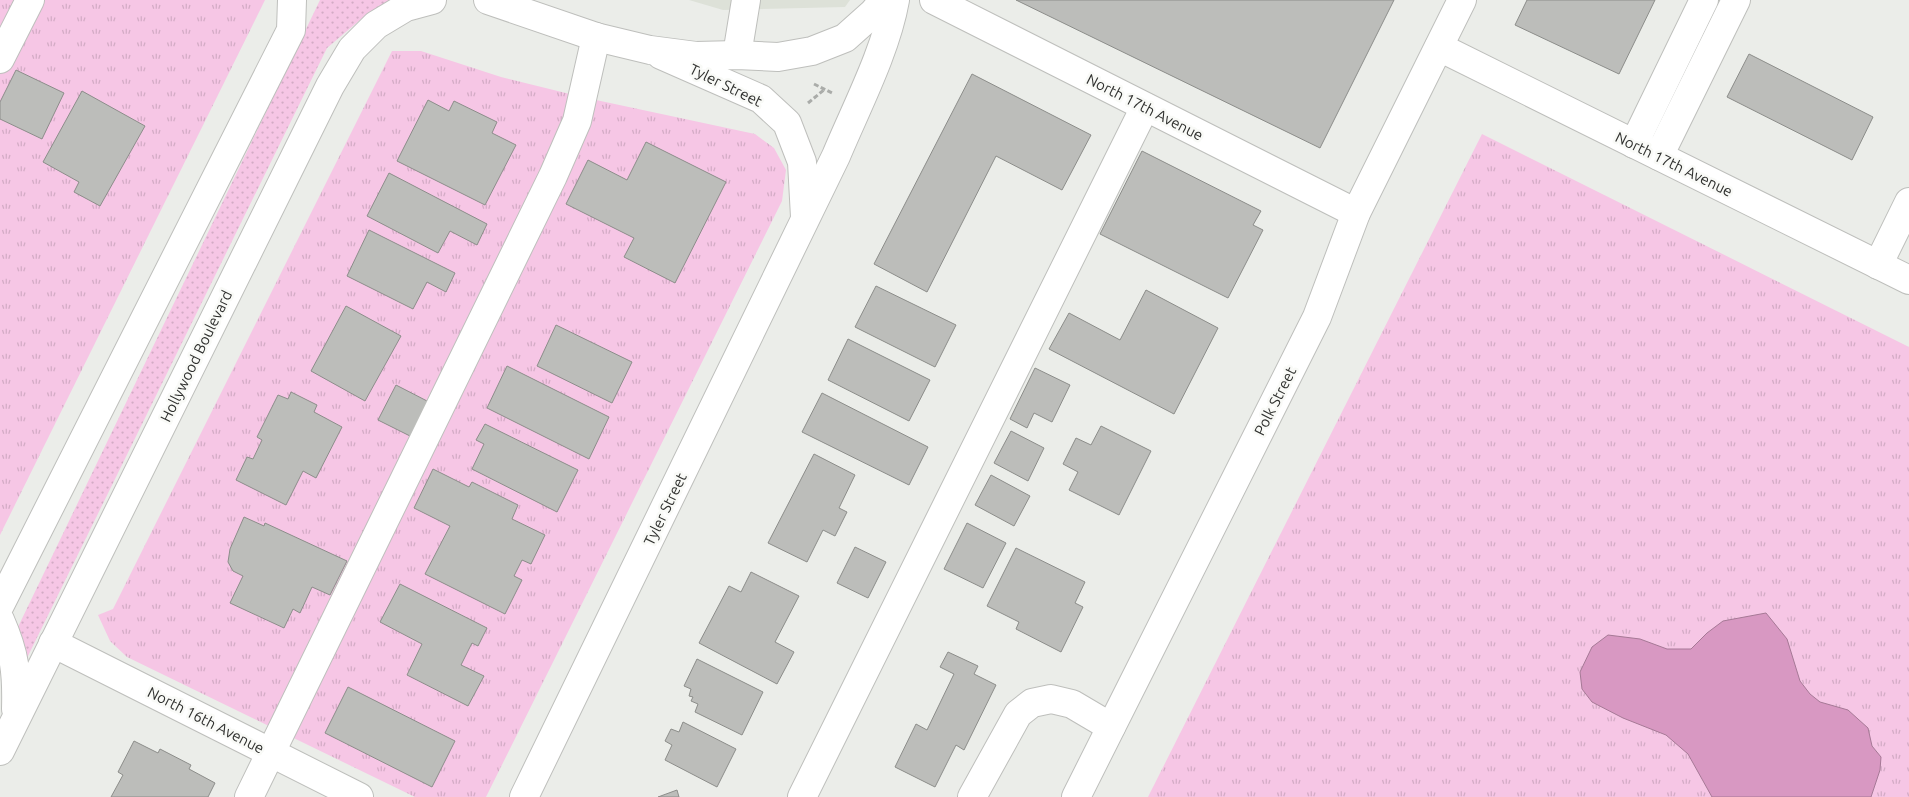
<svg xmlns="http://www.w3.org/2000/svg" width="1909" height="797" font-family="Ubuntu,sans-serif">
	<defs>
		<pattern id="grass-tufts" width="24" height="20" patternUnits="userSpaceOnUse" patternTransform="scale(1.25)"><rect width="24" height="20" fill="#f6c6e5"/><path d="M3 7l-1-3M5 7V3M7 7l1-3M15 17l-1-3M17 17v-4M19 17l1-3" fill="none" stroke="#d3abc5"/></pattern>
		<pattern id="park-dots" width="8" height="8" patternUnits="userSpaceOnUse" patternTransform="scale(1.25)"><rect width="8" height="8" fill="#f6c6e5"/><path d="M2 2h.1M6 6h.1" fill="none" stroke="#d3abc5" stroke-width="1.8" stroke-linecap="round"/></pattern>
	</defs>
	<rect width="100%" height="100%" fill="#ebede9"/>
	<!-- built -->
	<path fill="#dde1d8" d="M689,0H850L845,7L723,10Z"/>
	<!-- grass -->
	<g fill="url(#grass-tufts)">
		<path d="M0,0H265L0,535Z"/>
		<path d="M392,51H421L501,77L582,97L755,134L774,148L786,170L782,201L486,797H415L127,657L110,641L98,615L113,609Z"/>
		<path d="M1482,134L1909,347V797H1148Z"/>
	</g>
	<!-- park -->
	<path fill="url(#park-dots)" d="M320,0H390L367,14L327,48L26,660L18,627Z"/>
	<!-- water -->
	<path fill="#d898c2" stroke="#a67996" d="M1766,613L1787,639L1800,681L1810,694L1820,702L1848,710L1868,728L1872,746L1881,757L1880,770L1871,797H1712L1688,754L1666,735L1623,718L1592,702L1582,689L1580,672L1592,647L1608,635L1640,639L1667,649H1691L1707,633L1723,621Z"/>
	<!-- building -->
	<g fill="#bcbdba" stroke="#8c8d8a">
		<path d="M1016,0H1394L1320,148Z"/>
		<path d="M1527,0H1655L1619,74L1515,25Z"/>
		<path d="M1749,54L1873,117L1852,160L1727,97Z"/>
		<path d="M16,70L64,93L42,139L0,119V102Z"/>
		<path d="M972,74L1091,135L1062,190L996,156L927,292L874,264Z"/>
		<path d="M82,91L145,126L100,206L74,192L79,182L43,162Z"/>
		<path d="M428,100L449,111L454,101L497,122L492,133L516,145L485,205L397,161Z"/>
		<path d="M646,142L726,182L675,283L624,257L634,238L566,204L588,160L627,180Z"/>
		<path d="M1142,151L1261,211L1253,225L1263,230L1228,298L1100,234Z"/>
		<path d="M389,173L487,224L477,245L450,231L438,253L367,216Z"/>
		<path d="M369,230L455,273L446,292L427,282L413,309L347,276Z"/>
		<path d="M876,286L956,325L935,367L855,327Z"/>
		<path d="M1146,290L1218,328L1174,414L1049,349L1069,313L1120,340Z"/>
		<path d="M346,306L401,336L365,401L311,371Z"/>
		<path d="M556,325L632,362L612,403L537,366Z"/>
		<path d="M848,339L930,380L909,421L828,380Z"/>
		<path d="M507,366L609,417L589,459L487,408Z"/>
		<path d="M1035,368L1070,385L1052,422L1034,413L1027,428L1010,419Z"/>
		<path d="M396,385L429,402L412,437L378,420Z"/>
		<path d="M291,392L317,405L314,412L342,427L316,478L303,471L286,505L236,480L247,457L253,459L262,440L257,437L278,395L288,399Z"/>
		<path d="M822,393L928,447L909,485L802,432Z"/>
		<path d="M485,424L578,470L557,512L472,469L484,444L476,440Z"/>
		<path d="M1101,426L1151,451L1119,515L1069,490L1078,472L1063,464L1076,438L1091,445Z"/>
		<path d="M1011,431L1044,448L1028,481L994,463Z"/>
		<path d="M814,454L855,475L839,508L847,512L835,536L823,530L807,562L768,543Z"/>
		<path d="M433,469L469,487L472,482L518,505L512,519L545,535L531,564L522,560L514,576L522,580L505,614L425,574L450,526L414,508Z"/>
		<path d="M991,475L1030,496L1014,526L975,505Z"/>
		<path d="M244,517L264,526L265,523L347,561L330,595L312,587L300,613L293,609L284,628L230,603L243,576L233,571L228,562L230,549Z"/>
		<path d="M967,523L1006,543L983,588L944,569Z"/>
		<path d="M855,547L886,562L868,598L837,583Z"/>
		<path d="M1016,548L1085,582L1075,603L1083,607L1061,652L1016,629L1019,622L987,606Z"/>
		<path d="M751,572L799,596L775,642L794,652L777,684L699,643L729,586L741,592Z"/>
		<path d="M400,584L487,628L478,646L472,643L461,665L484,676L468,706L407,675L422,644L380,622Z"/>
		<path d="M948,652L978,666L974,674L996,685L964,750L956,745L935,787L895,767L916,724L927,730L954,674L940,667Z"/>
		<path d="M697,659L763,692L742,735L695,712L698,704L691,701L693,697L689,696L691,689L684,686Z"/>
		<path d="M348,687L455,741L432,787L325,733Z"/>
		<path d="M683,722L736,749L717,787L665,760L672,745L665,741L671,729L679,732Z"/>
		<path d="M134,741L158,753L160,749L191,765L189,769L215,783L208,797H111L123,775L118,772Z"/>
		<path d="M677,790L679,797H658Z"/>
	</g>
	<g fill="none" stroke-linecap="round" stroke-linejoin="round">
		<defs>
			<g id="minor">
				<path d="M934,0L1356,213"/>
				<path d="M1439,47L1909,280"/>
				<path d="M661,55L761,99L787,123L802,162L805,217"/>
				<path d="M737,55L746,0"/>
				<path d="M0,59L30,0"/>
				<path d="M1634,144L1704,0"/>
				<path d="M1659,156L1736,0"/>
				<path d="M1878,265L1909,202"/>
				<path d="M53,643L359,797"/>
				<path d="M249,797L553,176L577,121L596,37"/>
				<path d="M524,797L836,156C856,108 886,51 895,0"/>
				<path d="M802,797L1145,107"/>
				<path d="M972,797L1018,714L1032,703L1051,699L1072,704L1111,727"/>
				<path d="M1076,797L1317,317L1356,213L1462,0"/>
			</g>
			<g id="major">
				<path d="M488,0L596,37L650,50L696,56L737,55L778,57L812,51L845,38L873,13L884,0"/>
				<path d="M0,605L291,30L292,0"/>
				<path d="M0,620C15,654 17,673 16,709"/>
				<path d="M0,751L330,86L352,49L376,25L406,7L432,0"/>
			</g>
		</defs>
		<!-- minor casing -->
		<use href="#minor" stroke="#bebfbc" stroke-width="30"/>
		<!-- major casing -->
		<use href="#major" stroke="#bebfbc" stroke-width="30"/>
		<!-- path -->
		<g stroke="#aaaca9" stroke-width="3" stroke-dasharray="5 2.5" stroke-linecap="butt">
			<path d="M814,84L832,93"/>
			<path d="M808,103L825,89"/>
		</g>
		<!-- minor -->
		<use href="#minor" stroke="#fff" stroke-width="28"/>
		<!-- major -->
		<use href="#major" stroke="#fff" stroke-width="28"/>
	</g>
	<g text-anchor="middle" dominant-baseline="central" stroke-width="5" stroke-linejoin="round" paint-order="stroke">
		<!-- street labels -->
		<g font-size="15" fill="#30312f" stroke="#f9faf7">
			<text transform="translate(726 85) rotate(26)">Tyler Street</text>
			<text transform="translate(1145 107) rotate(27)">North 17th Avenue</text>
			<text transform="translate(1674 164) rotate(26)">North 17th Avenue</text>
			<text transform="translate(196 356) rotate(-64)">Hollywood Boulevard</text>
			<text transform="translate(1275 401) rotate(-63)">Polk Street</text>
			<text transform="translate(665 509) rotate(-64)">Tyler Street</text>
			<text transform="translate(206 720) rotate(27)">North 16th Avenue</text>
		</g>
	</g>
</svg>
